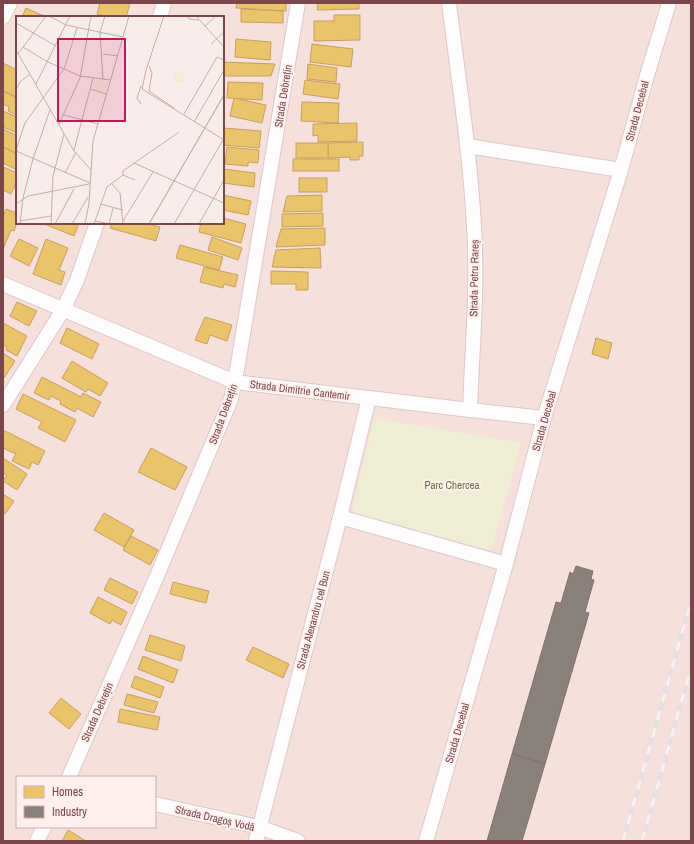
<svg xmlns="http://www.w3.org/2000/svg" width="694" height="844" viewBox="0 0 694 844" font-family="'Archivo Narrow',sans-serif">
<style>
.residential{fill:#f6e0dc;fill-rule:evenodd}
.green{fill:#efeed4}
.homes{fill:#e9c46a;stroke:#c89e61}
.industry{fill:#8a817c;stroke:#86706d}
.lines{fill:none;stroke-linecap:round;stroke-linejoin:round}
.minor-casing{stroke:#dbc8c9;stroke-width:16}
.minor{stroke:#fefcfc;stroke-width:14}
.rail-casing{stroke:#e3e1e5;stroke-width:4.5}
.rail{stroke:#fff0ed;stroke-width:3;stroke-dasharray:9;stroke-linecap:butt}
.labels{text-anchor:middle;dominant-baseline:central;stroke-width:4;stroke-linejoin:round;paint-order:stroke}
.street-label{font-size:11px;fill:#7b474b;stroke:#fff0ed}
.park-label{font-size:11px;fill:#657538;stroke:#fff0ed}
.inset-road{fill:none;stroke:#c7abab;stroke-width:1}
.view{fill:#c2185b;fill-opacity:0.15;stroke:#c2185b;stroke-width:2}
.inset-edge{fill:none;stroke:#7b474b;stroke-width:2}
</style>
<rect width="100%" height="100%" fill="#f9edeb"/>
<path class="residential" d="M3 3H691V841H3ZM17 17H223V223H17ZM17 777H155V827H17Z"/>
<polygon class="green" points="374,418 521,443 491,551 352,513"/>
<g class="homes">
<polygon points="100,3 127,3 130,4 126,17 108,17 97,14"/>
<polygon points="237,3 286,3 286,11 236,8"/>
<polygon points="318,3 359,3 359,9 317,10"/>
<polygon points="26,8 46,17 22,17"/>
<polygon points="241,9 283,11 283,23 241,22"/>
<polygon points="334,15 360,15 360,40 314,41 314,21 334,21"/>
<polygon points="236,39 271,42 270,60 235,57"/>
<polygon points="312,44 353,49 351,67 310,62"/>
<polygon points="223,62 275,64 271,76 223,76"/>
<polygon points="3,63 17,70 17,97 3,91 4,85 3,85"/>
<polygon points="308,64 337,68 336,82 307,79"/>
<polygon points="305,80 340,84 338,99 303,94"/>
<polygon points="228,82 263,83 262,100 227,98"/>
<polygon points="3,91 17,98 17,115 8,111 9,107 3,104"/>
<polygon points="234,98 266,105 262,123 230,116"/>
<polygon points="302,102 339,103 338,123 301,121"/>
<polygon points="3,111 17,117 17,133 3,127"/>
<polygon points="357,123 357,141 318,142 318,135 313,136 313,124"/>
<polygon points="223,128 261,131 259,148 223,145"/>
<polygon points="3,129 17,136 17,154 3,147"/>
<polygon points="363,142 363,156 359,156 359,160 350,160 350,157 328,158 328,143"/>
<rect x="296" y="143" width="32" height="15"/>
<polygon points="3,147 17,154 17,170 3,163"/>
<polygon points="227,147 259,150 258,163 248,162 248,166 225,164"/>
<rect x="293" y="159" width="46" height="12"/>
<polygon points="3,167 17,173 17,181 11,194 3,190"/>
<polygon points="223,169 255,173 254,187 223,183"/>
<rect x="299" y="178" width="28" height="14"/>
<polygon points="223,195 251,201 248,215 223,210"/>
<polygon points="322,195 322,211 283,212 287,196"/>
<polygon points="6,209 17,213 17,223 14,231 11,230 3,249 3,217"/>
<polygon points="323,213 323,226 282,227 282,214"/>
<polygon points="223,218 246,224 241,243 199,232 201,223 223,223"/>
<polygon points="42,223 79,223 74,236"/>
<polygon points="112,223 144,223 160,227 156,241 110,228"/>
<polygon points="325,228 325,245 276,247 281,229"/>
<polygon points="212,237 242,248 238,260 208,250"/>
<polygon points="19,239 38,248 29,266 10,256"/>
<polygon points="46,239 68,248 59,270 65,272 61,285 33,274"/>
<polygon points="180,245 223,257 219,270 176,258"/>
<polygon points="320,248 321,268 272,267 276,250"/>
<polygon points="204,267 238,275 235,287 224,284 223,288 200,282"/>
<polygon points="271,271 308,272 308,290 296,290 296,284 271,284"/>
<polygon points="17,302 37,311 29,326 10,316"/>
<polygon points="205,317 232,325 227,341 210,335 207,344 195,340"/>
<polygon points="3,323 27,336 17,356 6,350 7,347 3,345"/>
<polygon points="67,328 99,344 92,359 60,343"/>
<polygon points="596,338 612,343 608,359 592,354"/>
<polygon points="3,353 15,361 4,378 3,377"/>
<polygon points="72,361 108,383 100,396 88,389 86,392 62,378"/>
<polygon points="42,377 81,397 83,393 101,402 93,417 77,408 75,412 60,404 61,401 51,396 49,400 34,393"/>
<polygon points="23,394 76,420 65,442 38,428 42,422 16,409"/>
<polygon points="3,430 45,451 38,465 32,462 29,469 12,461 16,454 3,448"/>
<polygon points="151,448 187,467 175,490 138,472"/>
<polygon points="3,458 27,474 17,490 3,481 7,475 3,473"/>
<polygon points="3,494 14,501 5,514 3,513"/>
<polygon points="104,513 134,530 124,547 94,530"/>
<polygon points="131,536 158,550 150,565 123,550"/>
<polygon points="110,578 138,592 132,604 104,590"/>
<polygon points="173,582 209,591 206,603 170,594"/>
<polygon points="98,597 127,612 121,625 112,620 110,624 90,613"/>
<polygon points="150,635 185,646 181,661 145,650"/>
<polygon points="253,647 289,664 283,678 246,660"/>
<polygon points="143,656 178,670 173,683 138,669"/>
<polygon points="135,676 164,687 160,698 131,687"/>
<polygon points="127,694 158,702 154,713 124,705"/>
<polygon points="61,698 81,714 69,729 49,713"/>
<polygon points="120,709 160,717 157,730 118,722"/>
<polygon points="68,830 86,841 62,841"/>
</g>
<g class="industry">
<polygon points="576,566 593,571 591,579 594,580 585,612 589,613 545,764 512,754 556,602 561,603 570,572 573,574"/>
<polygon points="512,754 545,764 522,841 487,841"/>
</g>
<g class="lines">
<defs>
<g id="minor">
<path d="M449 3C458 77 470 151 474 226 478 287 472 349 470 410"/>
<polyline points="3,17 10,3"/>
<polyline points="160,17 164,3"/>
<polyline points="467,146 621,170"/>
<polyline points="3,284 235,382 470,410 544,418"/>
<polyline points="3,405 63,310 77,280 97,223"/>
<polyline points="340,517 506,564"/>
<polyline points="69,777 157,576 231,399 238,364 298,3"/>
<polyline points="155,804 259,827 298,841"/>
<polyline points="37,841 44,827"/>
<polyline points="256,841 340,517 369,398"/>
<polyline points="426,841 506,564 544,418 621,170 646,79 669,3"/>
</g>
</defs>
<use href="#minor" class="minor-casing"/>
<use href="#minor" class="minor"/>
<defs>
<g id="rail">
<polyline points="623,841 691,601"/>
<polyline points="642,841 691,668"/>
</g>
</defs>
<use href="#rail" class="rail-casing"/>
<use href="#rail" class="rail"/>
</g>
<g class="labels">
<g class="street-label">
<text transform="translate(283 96) rotate(-81)">Strada Debrețin</text>
<text transform="translate(637 111) rotate(-75)">Strada Decebal</text>
<text transform="translate(474 278) rotate(-89)">Strada Petru Rareș</text>
<text transform="translate(300 390) rotate(7)">Strada Dimitrie Cantemir</text>
<text transform="translate(223 414) rotate(-70)">Strada Debrețin</text>
<text transform="translate(544 421) rotate(-74)">Strada Decebal</text>
<text transform="translate(313 620) rotate(-75)">Strada Alexandru cel Bun</text>
<text transform="translate(97 712) rotate(-66)">Strada Debrețin</text>
<text transform="translate(457 733) rotate(-74)">Strada Decebal</text>
<text transform="translate(215 818) rotate(13)">Strada Dragoș Vodă</text>
</g>
<g class="park-label">
<text x="452" y="485">Parc Chercea</text>
</g>
</g>
<g transform="translate(16 16)">
<rect width="208" height="208" fill="#f9edeb"/>
<path d="M157.5 61a5.5 5.5 0 1 1 11 0a5.5 5.5 0 1 1-11 0ZM78 64 92 66 89 77 76 73Z" fill="#efeed4"/>
<path class="inset-road" d="M33 0 50 9 107 21M148 0 130 54 126 73 208 124M171 0 173 3 183 4M180 0 208 31M0 7 40 30M189 10 200 0M195 28 208 16M7 31 32 46 64 60 94 64M0 34 58 135 75 154M2 38 30 0M87 38 102 40M133 50 136 57 133 75 158 92M87 63 84 16 89 0M20 68 54 0M125 70 121 82 125 88M74 73 90 78M0 74 4 66 14 58M168 98 201 41 208 44M48 99 82 108M178 106 208 54M43 108 64 62 75 0M0 134 9 107 48 53 61 12M58 134 77 62M0 135 74 167M118 147 208 187M49 157 60 136M107 159 119 164M95 167 104 177 107 208M0 188 12 180 73 168M84 188 107 194M4 205 35 200M79 205 94 208M107 205 137 156M4 208 7 182 17 143 34 94M35 208 37 160 48 118M39 208 58 173M56 208 72 181M69 208 73 187 77 125 113 0M78 208 91 171 107 159V155L163 116M93 208 97 192M133 208 208 79M133 208 208 79M158 208 207 124M183 208 208 164"/>
<path class="view" d="M42 23H109V105H42Z"/>
<rect width="208" height="208" class="inset-edge"/>
</g>
<rect width="694" height="844" fill="none" stroke="#7b474b" stroke-width="8"/>
<rect x="16" y="776" width="140" height="52" fill="#fff0ed" stroke="#caacac"/>
<rect x="24" y="786" width="20" height="12" fill="#e9c46a" stroke="#caacac"/>
<text x="52" y="796" font-size="12" fill="#7b474b">Homes</text>
<rect x="24" y="806" width="20" height="12" fill="#8a817c" stroke="#caacac"/>
<text x="52" y="816" font-size="12" fill="#7b474b">Industry</text>
</svg>
